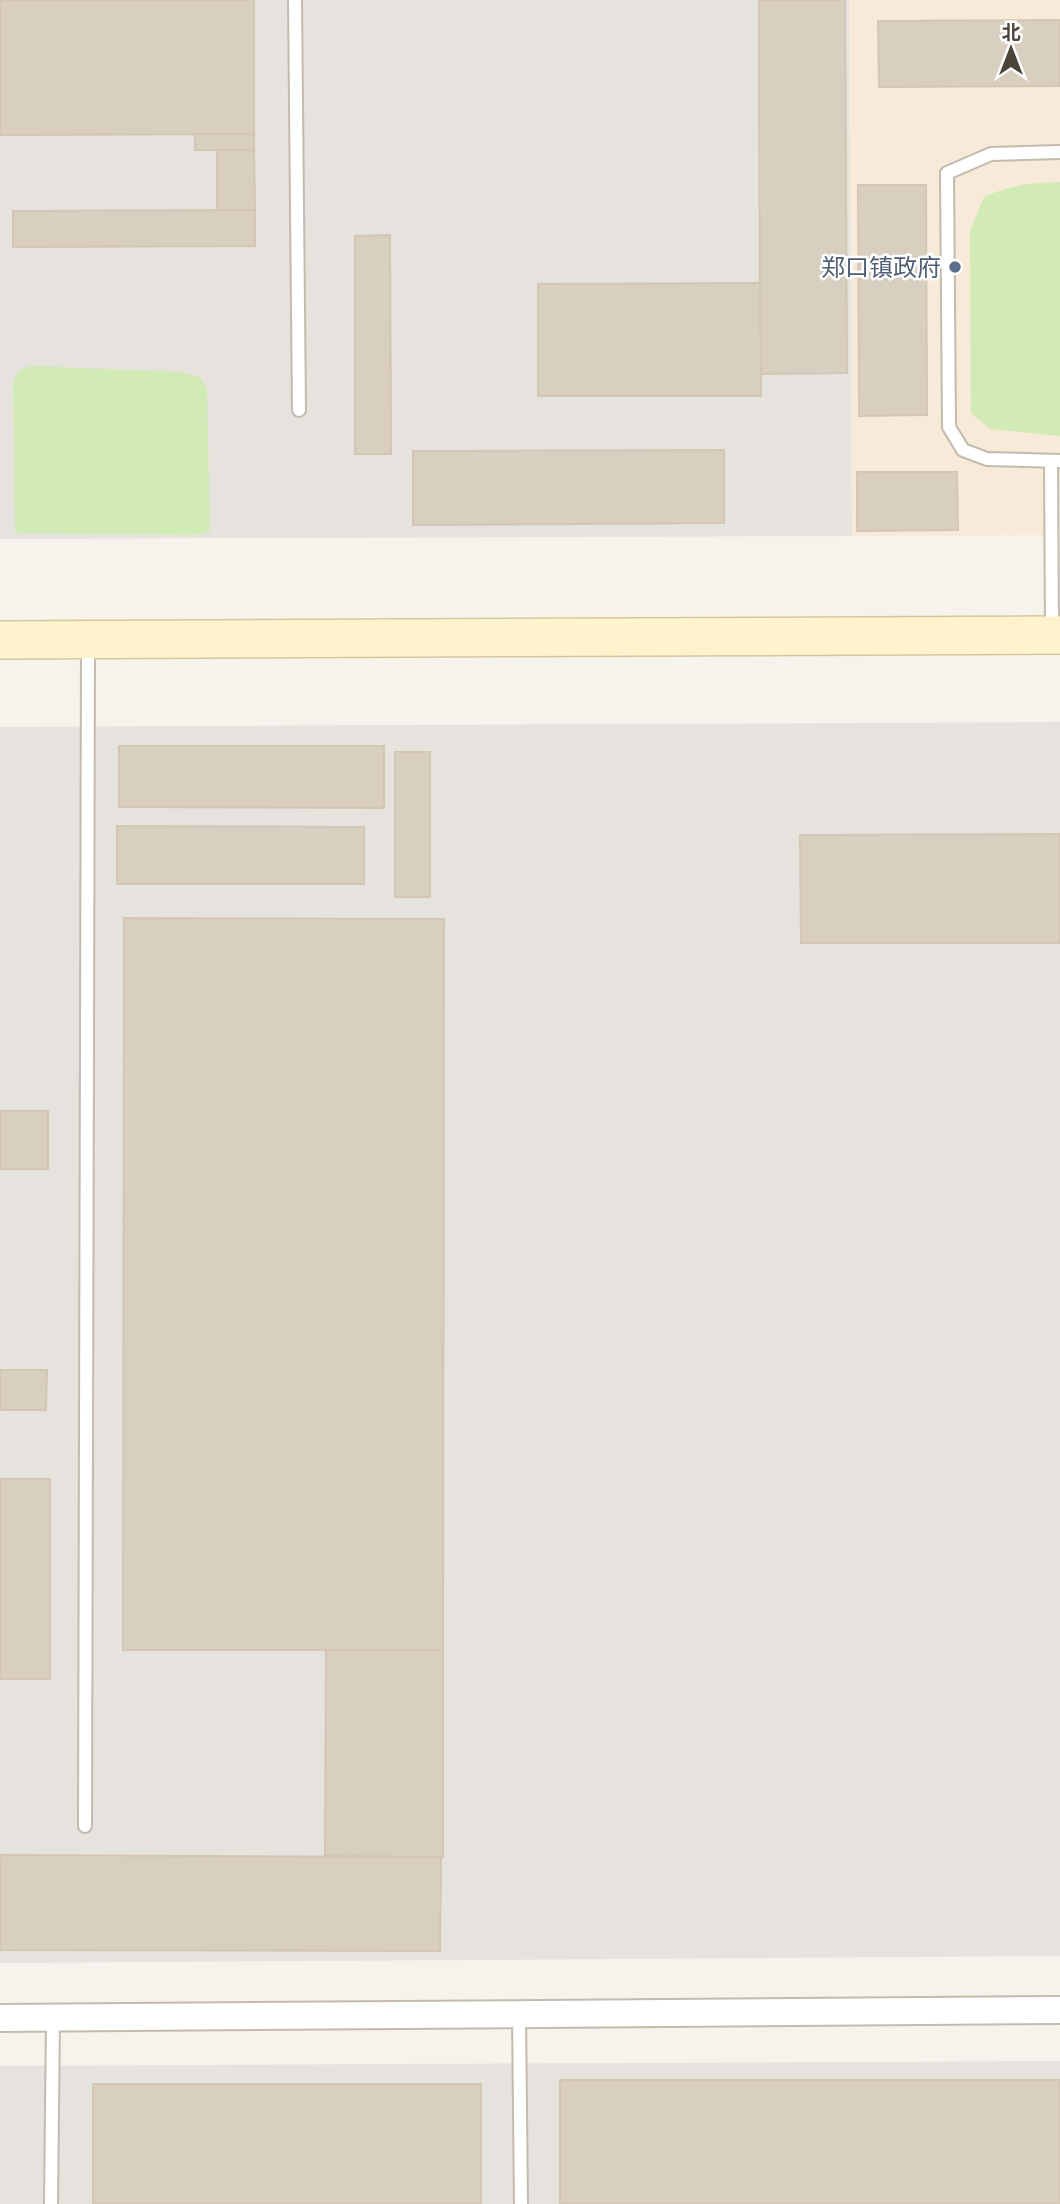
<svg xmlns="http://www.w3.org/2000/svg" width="1060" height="2204" viewBox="0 0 1060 2204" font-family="Jost,'Noto Sans SC',sans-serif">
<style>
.commercial{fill:#f7ead8}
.industrial{fill:#e6e2dd}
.green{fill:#d2eab5}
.building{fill:#d8cfc1;stroke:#d3c7b4;stroke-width:2}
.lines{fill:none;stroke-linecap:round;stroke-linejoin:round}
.lane-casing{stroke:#c2bbae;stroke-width:16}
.street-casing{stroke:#c2bbae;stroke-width:30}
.secondary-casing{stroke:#d6c79b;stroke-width:40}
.lane{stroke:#fff;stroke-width:12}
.street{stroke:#fff;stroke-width:26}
.secondary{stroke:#fff3cd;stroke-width:37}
.service-dot{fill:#5c6f8a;stroke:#fff;stroke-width:2.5}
.labels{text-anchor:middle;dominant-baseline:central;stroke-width:5;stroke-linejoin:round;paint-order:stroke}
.service-label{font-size:24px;fill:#4e5e75;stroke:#fff;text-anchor:end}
</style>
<rect width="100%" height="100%" fill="#f6f3ec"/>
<polygon class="commercial" points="849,0 1060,0 1060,535 852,536"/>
<g class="industrial">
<polygon points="0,0 849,0 852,536 0,539"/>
<polygon points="1060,722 1060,1956 0,1963 0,727"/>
<polygon points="1060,2061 1060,2204 0,2204 0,2066"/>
</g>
<g class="green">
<path d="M1060 182V436L990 429 971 413 970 231 984 197C1010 185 1031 183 1060 182Z"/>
<polygon points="30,366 182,372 200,377 207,390 210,531 196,535 15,533 13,381 19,371"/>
</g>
<g class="building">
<polygon points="0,0 254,0 254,134 0,135"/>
<polygon points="759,0 845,0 847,373 760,374"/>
<polygon points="1060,20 1060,86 879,87 878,21"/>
<rect x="195" y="134" width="59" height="16"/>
<polygon points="217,150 254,150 255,210 217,210"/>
<polygon points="858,185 926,185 927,415 859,416"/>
<polygon points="255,210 255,246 13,247 13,211"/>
<polygon points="390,235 391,454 355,454 355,236"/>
<polygon points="760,283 761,396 538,396 538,284"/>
<polygon points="724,450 724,523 413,525 413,451"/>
<polygon points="857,472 957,472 958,530 857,531"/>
<polygon points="119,746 384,746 384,808 119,807"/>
<rect x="395" y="752" width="35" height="145"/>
<polygon points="117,826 364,827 364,884 117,884"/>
<polygon points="1060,834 1060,943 801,943 800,835"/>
<polygon points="124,918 444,919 443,1650 123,1650"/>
<rect x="0" y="1111" width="48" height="58"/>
<polygon points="0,1370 47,1370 46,1410 0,1410"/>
<rect x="0" y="1479" width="50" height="200"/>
<polygon points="326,1650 443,1650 443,1857 325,1856"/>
<polygon points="0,1855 441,1857 440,1951 0,1950"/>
<rect x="560" y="2080" width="500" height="124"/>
<rect x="93" y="2084" width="388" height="120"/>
</g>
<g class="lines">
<defs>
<g id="lane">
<polyline points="295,0 299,410"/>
<polyline points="1060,152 991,154 947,173 949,427 963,450 987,459 1060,461"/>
<polyline points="1051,461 1052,632"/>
<polyline points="85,1826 88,643"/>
<polyline points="519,2014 521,2204"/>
<polyline points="51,2204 53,2018"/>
</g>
<polyline id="street" points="0,2018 1060,2010"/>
<polyline id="secondary" points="0,640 1060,635"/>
</defs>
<use href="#lane" class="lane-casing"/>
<use href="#street" class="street-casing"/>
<use href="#secondary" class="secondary-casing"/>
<use href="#lane" class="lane"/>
<use href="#street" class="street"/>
<use href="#secondary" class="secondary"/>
</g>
<circle class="service-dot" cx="955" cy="267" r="7"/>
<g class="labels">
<g class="service-label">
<text x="941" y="267">郑口镇政府</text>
</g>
</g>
<g transform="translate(1011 49)" stroke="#ffffff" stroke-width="5" paint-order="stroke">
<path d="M0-5L12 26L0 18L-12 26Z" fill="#4b4439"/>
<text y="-10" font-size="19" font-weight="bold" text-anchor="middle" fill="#4b4439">北</text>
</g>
</svg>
